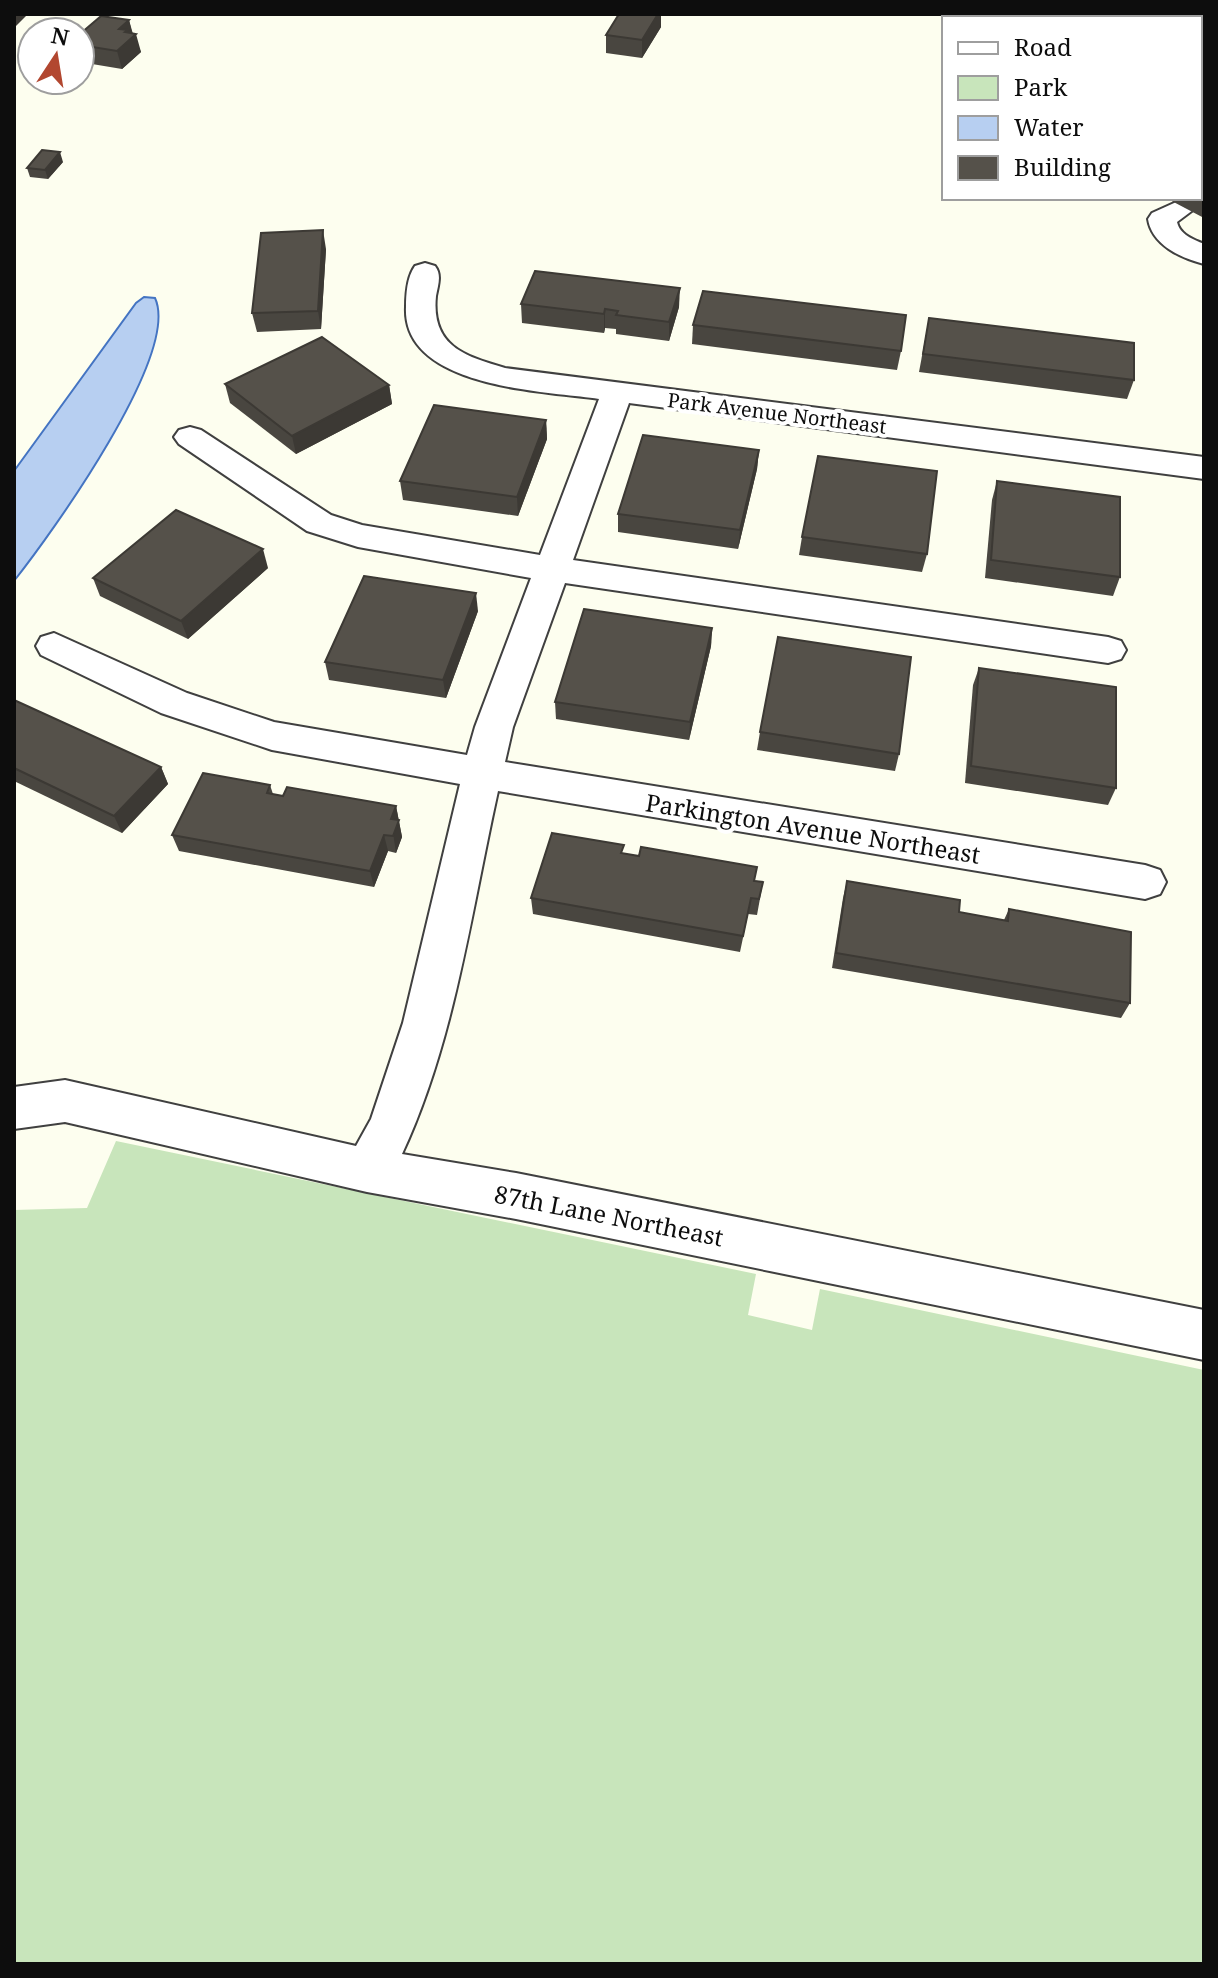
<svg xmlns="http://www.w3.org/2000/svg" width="1218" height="1978" viewBox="0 0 1218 1978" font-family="'Noto Serif',serif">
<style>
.green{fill:#c8e5bb}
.water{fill:#b7cff1;stroke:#4474c2;stroke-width:2}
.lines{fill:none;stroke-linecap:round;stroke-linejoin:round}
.minor-casing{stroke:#404040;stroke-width:4}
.minor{fill:#fff;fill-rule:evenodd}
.wall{fill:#494640}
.shaded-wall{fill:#3c3934}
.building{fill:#55514a;stroke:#3c3934;stroke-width:2}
.labels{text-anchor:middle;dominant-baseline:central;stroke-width:8;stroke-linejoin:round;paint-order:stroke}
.far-street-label{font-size:20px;fill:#0d0d0d;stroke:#fff}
.street-label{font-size:24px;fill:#0d0d0d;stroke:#fff}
</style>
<rect width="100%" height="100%" fill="#fdfeef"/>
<polygon class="green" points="116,1141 756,1274 748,1315 812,1330 820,1289 1204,1370 1204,1964 14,1964 14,1210 87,1208"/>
<path class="water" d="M144 297 155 298C181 354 52 533 14 581V471L136 303Z"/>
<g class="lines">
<defs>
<g id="minor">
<rect x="1077" y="14" width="24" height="4"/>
<rect x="1156" y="14" width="24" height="4"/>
<path d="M1183 199 1193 201 1197 207 1177 222C1180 235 1193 239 1204 244V264C1181 258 1152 245 1148 219L1152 213Z"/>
<path d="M425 263 435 266C442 275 438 285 436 296 431 346 464 356 505 368L1204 457V479L629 403 573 560 1108 637 1121 641 1126 650 1121 659 1108 663 565 583 513 727 505 762 1145 865 1160 870 1166 882 1160 894 1145 899 498 791C471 912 455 1040 402 1154L516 1173 1204 1310V1360L516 1219 367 1192 65 1122 14 1129V1087L65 1080 356 1146 371 1119 403 1023 460 784 272 750 161 713 41 655 36 646 41 637 54 633 187 693 274 722 467 755 475 727 531 578 358 547 307 531 179 444 174 437 179 430 190 427 201 430 331 515 362 525 540 555 599 399C544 391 402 388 406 307 406 294 407 277 415 266Z"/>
</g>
</defs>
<use href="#minor" class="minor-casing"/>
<use href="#minor" class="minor"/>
</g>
<g class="wall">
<polygon points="619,14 661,14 661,27 642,58 606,53 606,35"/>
<polygon points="129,20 133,34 141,52 122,69 80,62 80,34"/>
<polygon points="1204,126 1204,218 1166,198 1200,198 1200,127"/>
<polygon points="63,162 48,179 30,177 27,168"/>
<polygon points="326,249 321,329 257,332 252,313"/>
<polygon points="521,304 679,307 669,341 616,334 616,329 605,328 604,333 522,323"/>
<polygon points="929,318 1134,380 1127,399 919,372"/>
<polygon points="693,325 901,351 897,370 692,344"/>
<polygon points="225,384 389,385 392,404 296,454 230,403"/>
<polygon points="546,420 547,439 518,516 403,500 400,481"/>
<polygon points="759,450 757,469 738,549 618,532 618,514"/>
<polygon points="997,481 1120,577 1113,596 985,578 992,500"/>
<polygon points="802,537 927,554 922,572 799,555"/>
<polygon points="268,568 188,639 100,596 93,578"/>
<polygon points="478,611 446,698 329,680 325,662"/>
<polygon points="712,628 711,646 689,740 556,719 555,702"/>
<polygon points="979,668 1116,788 1108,805 965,783 973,685"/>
<polygon points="14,700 161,767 168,784 122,833 14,781"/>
<polygon points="760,732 899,754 895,771 757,750"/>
<polygon points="270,785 273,794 283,796 396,806 402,837 396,853 388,851 374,887 179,851 172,835"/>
<polygon points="624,854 763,882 757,915 748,914 740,952 533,914 531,898"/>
<polygon points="847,881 959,912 1004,920 1009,909 1130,1003 1121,1018 832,968 843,898"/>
</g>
<g class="shaded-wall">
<polygon points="14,14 28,14 14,28"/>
<polygon points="658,14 661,14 661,27 642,58 642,40"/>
<polygon points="129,20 133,37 136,34 141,52 122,69 117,51 119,29"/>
<polygon points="60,152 63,162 48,179 45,170"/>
<polygon points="323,230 326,249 321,329 318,311"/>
<polygon points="680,288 679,307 669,341 669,322"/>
<polygon points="605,309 605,328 604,333 604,314"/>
<polygon points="389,385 392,404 296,454 292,436"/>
<polygon points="546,420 547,439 518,516 517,497"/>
<polygon points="759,450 757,469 738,549 740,530"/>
<polygon points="263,549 268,568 188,639 181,621"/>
<polygon points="476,593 478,611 446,698 443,680"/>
<polygon points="712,628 711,646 689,740 690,722"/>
<polygon points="161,767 168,784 122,833 114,816"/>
<polygon points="396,806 402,837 396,853 391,819"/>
<polygon points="384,835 388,851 374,887 370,871"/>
</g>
<g class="building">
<polygon points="619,14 658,14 642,40 606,35"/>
<polygon points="101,16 129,20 119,29 128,30 125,32 136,34 117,51 80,45 80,34"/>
<polygon points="1204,126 1204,167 1200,165 1200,127"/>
<polygon points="42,150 60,152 45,170 27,168"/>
<polygon points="323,230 318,311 252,313 261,233"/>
<polygon points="535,271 680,288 669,322 616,315 618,311 605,309 604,314 521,304"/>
<polygon points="703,291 906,315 901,351 693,325"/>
<polygon points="929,318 1134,343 1134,380 923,354"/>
<polygon points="322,337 389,385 292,436 225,384"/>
<polygon points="434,405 546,420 517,497 400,481"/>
<polygon points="643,435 759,450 740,530 618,514"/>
<polygon points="818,456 937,471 927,554 802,537"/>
<polygon points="997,481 1120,497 1120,577 991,560"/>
<polygon points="176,510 263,549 181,621 93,578"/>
<polygon points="364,576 476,593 443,680 325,662"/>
<polygon points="584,609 712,628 690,722 555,702"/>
<polygon points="778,637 911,657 899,754 760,732"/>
<polygon points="979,668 1116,687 1116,788 971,766"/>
<polygon points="14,700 161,767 114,816 14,768"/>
<polygon points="203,773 270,785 267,793 283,796 287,787 396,806 391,819 399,820 393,836 384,835 370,871 172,835"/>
<polygon points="552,833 624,845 621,853 639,856 641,847 757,867 754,881 763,882 759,899 751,898 743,936 531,898"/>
<polygon points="847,881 960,900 959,912 1008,921 1009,909 1131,932 1130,1003 836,953"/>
</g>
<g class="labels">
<g class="far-street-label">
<text transform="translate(777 413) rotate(7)">Park Avenue Northeast</text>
</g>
<g class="street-label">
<text transform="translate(813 828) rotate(9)">Parkington Avenue Northeast</text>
<text transform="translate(609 1215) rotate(11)">87th Lane Northeast</text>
</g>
</g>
<rect width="1218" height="1978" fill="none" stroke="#0d0d0d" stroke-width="32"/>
<rect x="942" y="16" width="260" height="184" fill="#ffffff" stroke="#9e9e9e" stroke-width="2"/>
<rect x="958" y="42" width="40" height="12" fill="#ffffff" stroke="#9e9e9e" stroke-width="2"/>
<text x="1014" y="56" font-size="24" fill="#0d0d0d">Road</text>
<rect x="958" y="76" width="40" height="24" fill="#c8e5bb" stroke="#9e9e9e" stroke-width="2"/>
<text x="1014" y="96" font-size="24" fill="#0d0d0d">Park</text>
<rect x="958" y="116" width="40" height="24" fill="#b7cff1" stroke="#9e9e9e" stroke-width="2"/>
<text x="1014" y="136" font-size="24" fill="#0d0d0d">Water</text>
<rect x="958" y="156" width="40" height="24" fill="#55514a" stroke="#9e9e9e" stroke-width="2"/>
<text x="1014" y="176" font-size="24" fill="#0d0d0d">Building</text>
<g transform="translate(56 56) rotate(12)"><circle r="38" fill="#ffffff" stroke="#9e9e9e" stroke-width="2"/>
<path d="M0-6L14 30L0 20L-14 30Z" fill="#b24730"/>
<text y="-12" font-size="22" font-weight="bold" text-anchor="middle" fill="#0d0d0d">N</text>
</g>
</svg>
